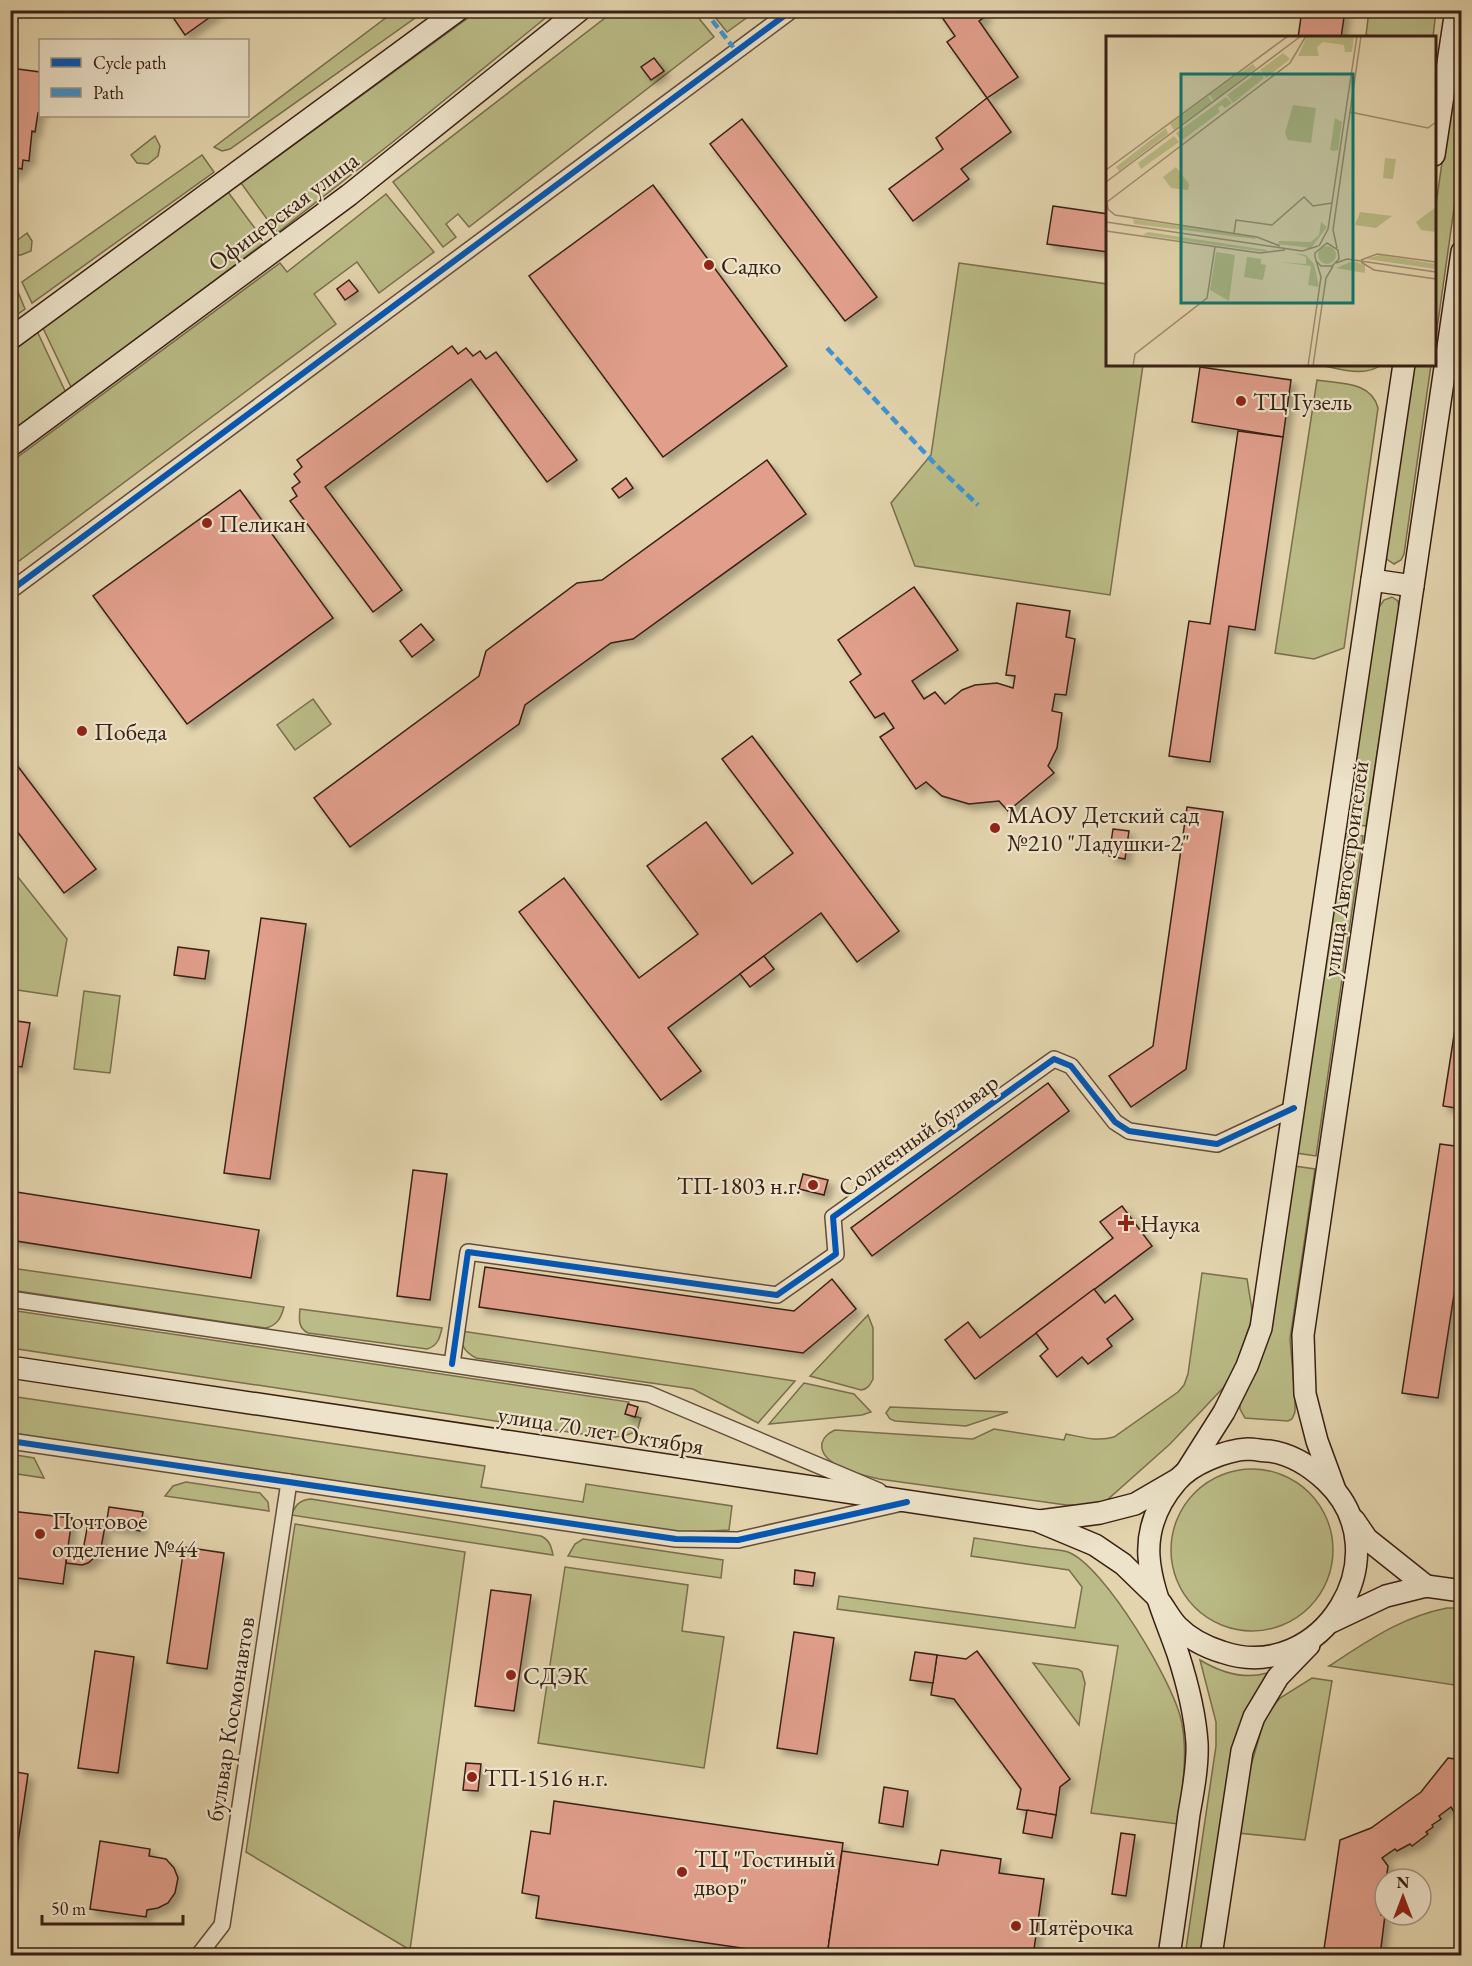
<svg xmlns="http://www.w3.org/2000/svg" width="1472" height="1966" viewBox="0 0 1472 1966" font-family="'EB Garamond',serif">
<style>
.green{fill:#babb86;stroke:#7a6e4d;stroke-width:1.5}
.building{fill:#e09e8b;stroke:#392014;stroke-width:1.5;filter:url(#shadow)}
.lines{fill:none;stroke-linecap:round;stroke-linejoin:round}
.street-casing{stroke:#644d3a;stroke-width:18}
.secondary-casing{stroke:#392014;stroke-width:24}
.street{stroke:#ede3ca;stroke-width:15}
.secondary{stroke:#ede3ca;stroke-width:21}
.quiet{stroke:#3e94d3;stroke-width:4.5;stroke-dasharray:9 4.5;stroke-linecap:butt}
.cycleway-casing{stroke:#ede3ca;stroke-width:10}
.cycleway{stroke:#0057b8;stroke-width:6}
.poi-dot{fill:#8f2418;stroke:#ede3ca;stroke-width:2}
.labels{text-anchor:middle;dominant-baseline:central;stroke-width:4.5;stroke-linejoin:round;paint-order:stroke}
.street-label{font-size:24px;fill:#392014;stroke:#ede3ca}
.poi-label{font-size:24px;fill:#392014;stroke:#ede3ca;text-anchor:start}
.inset-road{fill:none;stroke:#9f8c70;stroke-width:1.5}
.view{fill:#0f766e;fill-opacity:0.15;stroke:#0f766e;stroke-width:3}
.inset-edge{fill:none;stroke:#392014;stroke-width:3}
</style>
<defs>
<filter id="shadow"><feDropShadow dx="5.5" dy="5.5" stdDeviation="3" flood-color="#0004"/></filter>
</defs>
<rect width="100%" height="100%" fill="#e3d4ad"/>
<filter id="stains"><feTurbulence type="fractalNoise" baseFrequency=".00333" numOctaves="4"/><feColorMatrix values="0 0 0 0 .2 0 0 0 0 .09 0 0 0 0 .02 0 0 0 .5 -.17"/></filter>
<radialGradient id="worn" r=".72"><stop offset=".6" stop-color="#630" stop-opacity="0"/><stop offset="1" stop-color="#630" stop-opacity=".3"/></radialGradient>
<g class="green">
<polygon points="479,10 554,11 394,141 277,233 241,183"/>
<polygon points="395,11 425,11 230,149 222,151 214,147"/>
<polygon points="614,11 693,11 714,37 469,227 458,214 446,224 456,237 443,247 393,182"/>
<polygon points="710,11 756,11 727,32"/>
<polygon points="1369,11 1436,11 1433,37 1382,38 1366,35"/>
<polygon points="1457,56 1462,57 1461,159 1435,343 1435,212"/>
<polygon points="155,136 160,146 158,156 148,164 137,163 131,155"/>
<polygon points="202,155 214,172 32,303 22,282"/>
<polygon points="228,192 265,242 72,389 43,328"/>
<polygon points="386,194 434,252 379,293 357,262 314,294 336,324 11,567 11,462 280,263 287,272"/>
<polygon points="27,233 32,241 31,251 21,255 11,255 11,245"/>
<polygon points="959,263 1107,284 1108,364 1143,365 1110,595 915,566 891,503 931,455"/>
<polygon points="16,287 25,309 11,319 11,291"/>
<polygon points="37,331 66,393 11,433 11,351"/>
<path d="M1319 365H1381C1364 378 1338 368 1319 365Z"/>
<polygon points="1412,365 1431,365 1404,554 1401,560 1394,564 1385,558"/>
<path d="M1317 380C1340 384 1371 381 1378 408L1344 648 1314 659 1275 653Z"/>
<polygon points="1392,597 1398,601 1399,609 1366,826 1346,824 1379,607 1384,600"/>
<polygon points="313,699 331,724 295,750 277,725"/>
<polygon points="1344,833 1363,836 1316,1156 1296,1153"/>
<polygon points="10,867 67,939 57,996 11,989"/>
<polygon points="84,991 120,996 110,1073 74,1069"/>
<polygon points="1294,1166 1315,1169 1290,1339 1295,1397 1295,1412 1292,1419 1288,1421 1245,1418 1240,1409 1240,1402"/>
<path d="M10 1268H11L284 1307C281 1318 277 1326 265 1328L11 1290Z"/>
<path d="M1202 1273 1247 1279 1253 1316 1234 1371 1223 1388 1170 1444 1107 1500 1096 1505H1066L879 1479C863 1475 818 1466 822 1443 824 1436 829 1433 835 1430L973 1439 994 1429 1064 1440 1066 1434C1082 1437 1098 1442 1114 1437L1178 1392 1184 1385 1188 1374Z"/>
<path d="M300 1309 442 1328C440 1337 438 1346 427 1349L308 1333C298 1328 299 1319 300 1309Z"/>
<path d="M10 1310 629 1402 626 1414 641 1418C640 1420 638 1428 638 1429 631 1437 611 1438 602 1437L11 1348Z"/>
<path d="M868 1315 873 1328V1379C870 1385 868 1389 861 1390L810 1376Z"/>
<path d="M461 1331 795 1381 758 1423 693 1389 476 1358C463 1351 461 1345 461 1331Z"/>
<polygon points="804,1383 854,1394 871,1412 862,1415 769,1424"/>
<polygon points="10,1396 485,1466 481,1487 583,1502 586,1484 732,1506 729,1530 672,1533 11,1434"/>
<polygon points="890,1407 1008,1412 966,1426 895,1421 890,1419 886,1413"/>
<polygon points="10,1454 34,1458 44,1478 11,1473"/>
<circle cx="1252" cy="1550" r="81"/>
<polygon points="186,1482 260,1493 268,1502 269,1511 165,1496 173,1486"/>
<path d="M311 1499 541 1536C549 1540 551 1545 553 1555L291 1515C296 1505 299 1500 311 1499Z"/>
<polygon points="295,1524 465,1552 410,1950 246,1852"/>
<path d="M974 1538C996 1541 1019 1545 1041 1548 1050 1549 1060 1549 1068 1552 1104 1565 1176 1686 1182 1724 1188 1757 1182 1791 1178 1824L1091 1813 1118 1646 837 1609 839 1596 1075 1628 1082 1587 1069 1570 971 1556Z"/>
<polygon points="583,1539 723,1560 721,1578 568,1556 575,1544"/>
<polygon points="565,1567 688,1585 682,1631 724,1637 704,1768 538,1743"/>
<path d="M1447 1608H1461V1686L1329 1666C1368 1641 1401 1617 1447 1608Z"/>
<path d="M1200 1660C1220 1672 1243 1680 1267 1673L1248 1706 1206 1955 1185 1956 1216 1746V1722Z"/>
<polygon points="1033,1663 1078,1669 1082,1672 1085,1683 1079,1725"/>
<polygon points="1312,1678 1332,1681 1305,1840 1238,1833 1246,1783 1263,1724 1269,1711 1280,1698"/>
</g>
<g class="building">
<polygon points="168,10 220,10 185,35"/>
<polygon points="937,10 982,10 986,16 979,21 1018,77 987,98 947,42 955,36"/>
<polygon points="1302,10 1345,10 1341,38 1298,38"/>
<polygon points="654,58 664,71 651,80 641,67"/>
<polygon points="10,68 40,72 40,114 38,113 35,132 32,131 29,161 23,160 22,169 17,168 16,174 10,174"/>
<polygon points="987,98 1011,132 961,169 969,179 913,221 889,189 943,149 936,138"/>
<polygon points="742,119 877,297 845,321 710,144"/>
<polygon points="653,185 787,366 663,457 529,276"/>
<polygon points="1053,206 1108,214 1108,252 1047,244"/>
<polygon points="349,280 358,291 345,300 337,289"/>
<polygon points="452,346 458,354 466,348 473,356 480,351 486,359 496,352 577,460 547,482 471,379 325,487 402,590 373,612 290,501 297,496 292,488 300,482 294,474 302,467 297,460"/>
<polygon points="1200,367 1291,380 1283,437 1192,422"/>
<polygon points="1238,431 1283,437 1255,630 1229,626 1210,762 1169,756 1189,621 1210,624"/>
<polygon points="767,460 806,514 633,639 611,643 525,705 519,724 350,847 314,798 479,676 486,651 577,583 602,580"/>
<polygon points="626,478 633,488 619,498 612,489"/>
<polygon points="240,490 333,618 187,724 93,596"/>
<polygon points="914,587 958,650 912,681 924,699 935,692 945,704 962,690 975,685 997,683 1013,688 1015,676 1006,675 1017,603 1070,611 1066,637 1075,639 1066,695 1055,694 1052,711 1062,713 1057,748 1048,766 1054,773 1008,811 999,801 969,804 942,796 926,782 916,789 880,737 894,728 884,713 875,718 850,682 861,674 838,640"/>
<polygon points="421,624 434,640 412,657 400,641"/>
<polygon points="752,736 899,931 857,962 821,913 668,1028 701,1071 661,1100 519,912 564,878 639,978 698,934 647,866 706,822 752,884 793,853 722,759"/>
<polygon points="10,756 96,869 64,893 10,822"/>
<polygon points="1187,807 1223,812 1186,1069 1131,1107 1109,1076 1153,1046"/>
<polygon points="1113,829 1129,831 1125,859 1109,856"/>
<polygon points="261,918 306,924 270,1179 224,1173"/>
<polygon points="178,947 209,951 205,979 174,975"/>
<polygon points="764,956 774,969 750,987 740,974"/>
<polygon points="1462,984 1462,1109 1443,1106"/>
<polygon points="10,1020 30,1023 22,1067 10,1065"/>
<polygon points="1048,1083 1069,1111 872,1256 851,1228"/>
<polygon points="1440,1144 1462,1147 1462,1243 1438,1398 1402,1393"/>
<polygon points="413,1170 447,1174 430,1300 397,1296"/>
<polygon points="803,1174 828,1180 824,1195 799,1189"/>
<polygon points="10,1191 259,1230 251,1278 10,1240"/>
<polygon points="1122,1206 1152,1246 975,1379 945,1340 968,1322 980,1338 1113,1238 1100,1222"/>
<polygon points="485,1267 794,1311 832,1279 856,1309 803,1353 479,1307"/>
<polygon points="1094,1289 1105,1303 1115,1295 1133,1319 1107,1339 1112,1346 1088,1364 1082,1357 1057,1377 1040,1356 1048,1349 1036,1333"/>
<polygon points="628,1404 638,1407 635,1417 625,1414"/>
<polygon points="109,1507 143,1512 140,1531 106,1526"/>
<polygon points="10,1511 72,1518 63,1584 10,1577"/>
<polygon points="88,1523 105,1526 101,1548 95,1557 88,1563 82,1565 66,1563 68,1550 80,1550 84,1545"/>
<polygon points="184,1547 224,1553 207,1669 167,1663"/>
<polygon points="795,1570 815,1573 813,1586 794,1584"/>
<polygon points="491,1590 531,1595 514,1711 475,1706"/>
<polygon points="794,1632 834,1638 817,1754 777,1748"/>
<polygon points="95,1651 134,1657 118,1773 78,1768"/>
<polygon points="977,1651 1070,1779 1060,1787 1056,1815 1017,1809 1021,1789 954,1699 931,1695 937,1655 966,1659"/>
<polygon points="915,1652 937,1655 933,1683 910,1680"/>
<polygon points="1448,1758 1462,1760 1462,1813 1456,1815 1451,1807 1439,1816 1441,1819 1432,1825 1433,1827 1426,1832 1428,1834 1412,1846 1410,1844 1397,1851 1395,1849 1382,1858 1388,1866 1381,1915 1385,1915 1380,1956 1323,1956 1340,1840 1371,1828 1421,1792"/>
<polygon points="466,1763 481,1764 478,1791 463,1790"/>
<polygon points="10,1771 28,1774 10,1897"/>
<polygon points="884,1787 908,1791 903,1827 879,1823"/>
<polygon points="554,1801 843,1843 827,1956 797,1956 536,1918 539,1896 522,1893 531,1831 550,1834"/>
<polygon points="1027,1810 1056,1815 1052,1838 1023,1833"/>
<polygon points="1121,1833 1135,1835 1126,1896 1112,1894"/>
<polygon points="100,1841 150,1849 149,1856 166,1859 174,1868 178,1878 175,1893 168,1903 158,1908 147,1910 146,1917 90,1909"/>
<polygon points="941,1850 1001,1859 999,1873 1044,1879 1033,1956 827,1956 842,1851 938,1865"/>
</g>
<g class="lines">
<defs>
<g id="street">
<polyline points="10,591 792,10"/>
<polyline points="10,1299 649,1394 879,1491"/>
<polyline points="452,1364 468,1252 777,1295 836,1254 833,1217 1054,1059 1071,1066 1115,1122 1129,1131 1217,1144 1294,1108"/>
<polyline points="10,1441 676,1539 738,1540 902,1503"/>
<polyline points="198,1956 222,1925 289,1482"/>
</g>
<g id="secondary">
<polyline points="1434,155 1456,10"/>
<polyline points="10,339 458,10"/>
<polyline points="10,446 349,195 580,10"/>
<polyline points="1372,580 1413,586"/>
<polyline points="10,1367 1040,1521 1100,1513 1135,1504 1178,1479"/>
<polyline points="1186,1472 1224,1412 1247,1366 1261,1328 1404,364"/>
<polyline points="1335,1490 1317,1441 1305,1394 1303,1335 1462,252"/>
<polyline points="1354,1520 1367,1539 1426,1586"/>
<polyline points="1040,1522 1095,1545 1123,1564 1156,1596"/>
<path d="M1160 1602C1166 1610 1171 1620 1178 1627 1190 1639 1206 1647 1222 1652 1322 1686 1403 1554 1326 1481 1310 1466 1291 1454 1269 1451 1262 1451 1255 1449 1248 1449 1226 1450 1190 1464 1176 1482 1126 1541 1156 1591 1178 1654 1187 1682 1195 1713 1197 1743 1198 1766 1193 1792 1189 1814 1183 1861 1176 1908 1169 1956"/>
<polyline points="1331,1622 1386,1596 1426,1586 1462,1591"/>
<polyline points="1211,1956 1242,1751 1254,1717 1278,1677 1309,1645"/>
</g>
</defs>
<use href="#street" class="street-casing"/>
<use href="#secondary" class="secondary-casing"/>
<use href="#street" class="street"/>
<use href="#secondary" class="secondary"/>
<g class="quiet">
<polyline points="704,10 737,52"/>
<polyline points="827,348 937,466 978,505"/>
</g>
<defs>
<g id="cycleway">
<polyline points="10,591 792,10"/>
<polyline points="452,1364 468,1252 777,1295 836,1254 833,1217 1054,1059 1071,1066 1115,1122 1129,1131 1217,1144 1294,1108"/>
<polyline points="10,1441 676,1539 738,1540 907,1502"/>
</g>
</defs>
<use href="#cycleway" class="cycleway-casing"/>
<use href="#cycleway" class="cycleway"/>
</g>
<g class="poi-dot">
<circle cx="709" cy="265" r="6"/>
<circle cx="1241" cy="401" r="6"/>
<circle cx="207" cy="523" r="6"/>
<circle cx="82" cy="731" r="6"/>
<circle cx="995" cy="828" r="6"/>
<circle cx="813" cy="1185" r="6"/>
<path d="M1123 1214h6v6h6v6h-6v6h-6v-6h-6v-6h6z"/>
<circle cx="40" cy="1534" r="6"/>
<circle cx="511" cy="1675" r="6"/>
<circle cx="472" cy="1777" r="6"/>
<circle cx="682" cy="1872" r="6"/>
<circle cx="1016" cy="1926" r="6"/>
</g>
<g class="labels">
<g class="street-label">
<text transform="translate(283 211) rotate(-37)">Офицерская улица</text>
<text transform="translate(1345 869) rotate(-82)">улица Автостроителей</text>
<text transform="translate(918 1135) rotate(-36)">Солнечный бульвар</text>
<text transform="translate(601 1430) rotate(9)">улица 70 лет Октября</text>
<text transform="translate(230 1719) rotate(-81)">бульвар Космонавтов</text>
</g>
<g class="poi-label">
<text x="721" y="265">Садко</text>
<text x="1253" y="401">ТЦ Гузель</text>
<text x="219" y="523">Пеликан</text>
<text x="94" y="731">Победа</text>
<text x="1007" y="814">МАОУ Детский сад<tspan x="1007" dy="28">№210 "Ладушки-2"</tspan></text>
<text x="801" y="1185" text-anchor="end">ТП-1803 н.г.</text>
<text x="1140" y="1223">Наука</text>
<text x="52" y="1520">Почтовое<tspan x="52" dy="28">отделение №44</tspan></text>
<text x="523" y="1675">СДЭК</text>
<text x="484" y="1777">ТП-1516 н.г.</text>
<text x="694" y="1858">ТЦ "Гостиный<tspan x="694" dy="28">двор"</tspan></text>
<text x="1028" y="1926">Пятёрочка</text>
</g>
</g>
<g transform="translate(1106 36)">
<rect width="330" height="330" fill="#e3d4ad"/>
<path d="M201 0H248L246 16H239L238 9 217 6 211 11 213 20H192ZM177 17 184 23 160 42 154 34ZM147 28 150 32 108 65 103 59ZM153 35 158 42 127 67 121 59ZM102 60 106 66 68 94 64 88ZM120 61 126 67 119 72 116 69 112 72 114 76 75 105 70 97ZM187 69 210 72 205 107 182 104 179 97ZM229 82 236 86 232 114 228 115 224 114ZM60 92 62 98 13 135 10 131ZM68 100 73 106 35 133 32 127ZM279 122 290 123 287 143 277 142ZM70 131 83 148 82 154 65 152 57 141ZM330 171V196L315 194 310 186ZM254 176 286 180 270 192 249 189ZM27 183 148 201 150 203 28 188ZM215 186 221 191 205 212 172 208 173 205 205 206 213 199ZM42 196 161 214 160 216 37 199ZM212 219a9 9 0 1 1 18 0a9 9 0 1 1-18 0ZM110 216 129 219 123 265 104 254ZM189 217 200 219 208 228 213 251 202 249 205 230 173 226 200 228V221ZM274 219 330 228V233L260 223ZM141 221 155 223V228L160 229 157 244 138 241ZM247 225 259 229V237L230 232Z" fill="#babb86"/>
<path class="inset-road" d="M244 76 322 92 330 86M0 134 182 0M0 146 195 0M0 186 196 215 212 210M0 195 154 217 179 214M128 197 130 184 166 189 198 161 207 170 226 167M174 210 151 201 9 179 2 173 1 166 184 27 200 0M213 210 222 193 251 0M231 212 227 194 255 0M255 224 271 218 330 226M255 226 268 234 330 243M230 227 241 223 330 236M27 330 29 318 101 262 109 211M202 330 215 241 209 221V217L221 207 232 214 233 223 226 230H215L210 225M207 330 220 242 227 230"/>
<path class="view" d="M75 38H247V267H75Z"/>
<rect width="330" height="330" class="inset-edge"/>
</g>
<rect width="1472" height="1966" fill="none" stroke="#e3d4ad" stroke-width="36"/>
<rect x="12" y="12" width="1448" height="1942" fill="none" stroke="#392014" stroke-width="3"/>
<rect x="18" y="18" width="1436" height="1930" fill="none" stroke="#392014" stroke-width="1.5"/>
<rect x="39" y="39" width="210" height="78" fill="#ede3ca" stroke="#a59581" stroke-width="1.5"/>
<rect x="51" y="58" width="30" height="9" fill="#0057b8" stroke="#a59581" stroke-width="1.5"/>
<text x="93" y="69" font-size="18" fill="#392014">Cycle path</text>
<rect x="51" y="88" width="30" height="9" fill="#3e94d3" stroke="#a59581" stroke-width="1.5"/>
<text x="93" y="99" font-size="18" fill="#392014">Path</text>
<g transform="translate(1403 1897)"><circle r="28" fill="#ede3ca" stroke="#a59581" stroke-width="1.5"/>
<path d="M0-4.5L10 22L0 15L-10 22Z" fill="#8f2418"/>
<text y="-9" font-size="16" font-weight="bold" text-anchor="middle" fill="#392014">N</text>
</g>
<path d="M42 1915v9h141v-9" fill="none" stroke="#392014" stroke-width="3"/>
<text x="51" y="1915" font-size="18" fill="#392014" stroke="#ede3ca" stroke-width="4.5" paint-order="stroke">50 m</text>
<rect width="100%" height="100%" filter="url(#stains)"/>
<rect width="100%" height="100%" fill="url(#worn)"/>
</svg>
